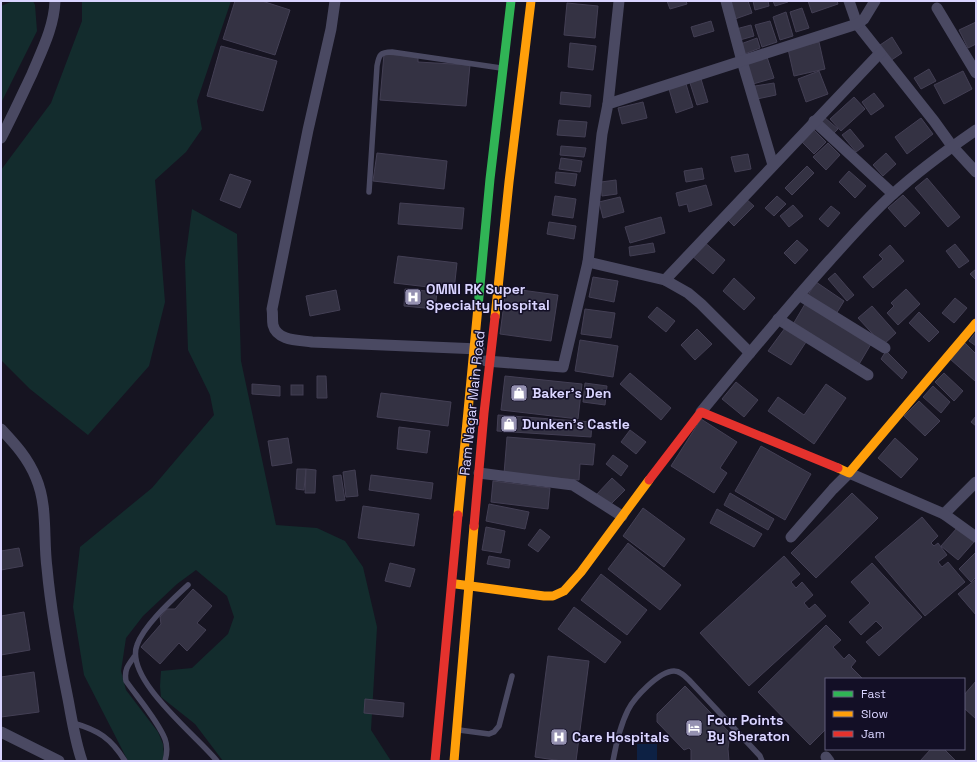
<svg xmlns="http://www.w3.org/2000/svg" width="977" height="762" viewBox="0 0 977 762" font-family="'Space Grotesk',sans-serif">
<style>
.green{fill:#132c2d}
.water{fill:#0d2144}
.building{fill:#343243;stroke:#433f54}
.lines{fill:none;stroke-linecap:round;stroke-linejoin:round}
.lane{stroke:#4a4962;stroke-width:5.5}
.street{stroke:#4a4962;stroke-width:11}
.fast{stroke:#30b455;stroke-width:9}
.slow{stroke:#ff9f0a;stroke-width:9}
.jam{stroke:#e5322d;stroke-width:9}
.labels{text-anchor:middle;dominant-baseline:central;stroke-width:3;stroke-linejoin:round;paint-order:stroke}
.poi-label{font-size:14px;font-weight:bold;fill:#d9d4ff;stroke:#130f26;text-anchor:start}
.street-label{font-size:14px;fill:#d9d4ff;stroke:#130f26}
</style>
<rect width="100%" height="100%" fill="#161421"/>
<g class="green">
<polygon points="13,1 33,1 35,5 37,31 1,103 1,6"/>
<polygon points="82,1 231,1 197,101 202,129 186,152 155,180 165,302 149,366 88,435 30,389 1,360 1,170 51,103 82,21"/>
<polygon points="192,209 237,234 241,361 276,525 317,528 345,541 363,567 377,627 371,730 391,761 223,761 195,724 161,697 160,686 161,671 192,668 228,634 234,617 227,596 196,570 177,584 143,616 126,638 121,671 126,690 158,732 163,744 164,756 162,761 128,761 84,675 73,607 80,547 152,488 214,415 210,395 188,350 185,261"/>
</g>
<rect class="water" x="637" y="744" width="20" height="17"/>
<g class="building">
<polygon points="235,1 262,1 290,10 275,55 223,39"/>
<polygon points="667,1 686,1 687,4 670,9"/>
<polygon points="730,1 748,1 752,13 735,19"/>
<polygon points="753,1 768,1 769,6 755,10"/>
<polygon points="773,1 787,1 788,2 775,6"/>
<polygon points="808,1 837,1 838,4 812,13"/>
<polygon points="567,3 598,6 595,38 564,35"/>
<polygon points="802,8 809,28 796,32 790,12"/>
<polygon points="786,12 793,36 780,40 773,17"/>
<polygon points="711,21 714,31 694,37 691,27"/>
<polygon points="770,21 777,42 762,47 755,25"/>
<polygon points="976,22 976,44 968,48 959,30"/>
<polygon points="751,25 754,36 740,40 736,29"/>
<polygon points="892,37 902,53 890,61 880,45"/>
<polygon points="757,38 760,48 742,55 738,45"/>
<polygon points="819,42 825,69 794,76 788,49"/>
<polygon points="570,43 596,46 593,70 568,67"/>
<polygon points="221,46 277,61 263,111 207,96"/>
<polygon points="384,54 418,57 418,62 470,65 466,106 380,100"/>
<polygon points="767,57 774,78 753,84 747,63"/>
<polygon points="929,69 936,81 921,89 914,78"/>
<polygon points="819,71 828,94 806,102 798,79"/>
<polygon points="963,71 972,89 944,104 934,85"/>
<polygon points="701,79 708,102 697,105 690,83"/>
<polygon points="774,83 776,95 757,99 755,86"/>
<polygon points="686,84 693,107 676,113 669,89"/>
<polygon points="561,92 591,95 590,107 560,104"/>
<polygon points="874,93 884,106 871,115 862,102"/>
<polygon points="854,97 865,109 841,131 830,119"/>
<polygon points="643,102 647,118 622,124 618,108"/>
<polygon points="824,117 838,129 833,134 820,122"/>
<polygon points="921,118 933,134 907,154 895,137"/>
<polygon points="559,120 587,122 585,137 557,135"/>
<polygon points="812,128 826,142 814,154 800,140"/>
<polygon points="850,129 864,146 856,152 842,135"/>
<polygon points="828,143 840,155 826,170 813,157"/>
<polygon points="561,146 586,148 584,157 560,155"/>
<polygon points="377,153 447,161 444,189 373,181"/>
<polygon points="886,153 896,164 883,176 873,165"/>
<polygon points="748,154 751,169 735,172 731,157"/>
<polygon points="561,158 582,161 580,172 559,169"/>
<polygon points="807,166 814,173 792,195 785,188"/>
<polygon points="702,168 704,179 686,182 684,171"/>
<polygon points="849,171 866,186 855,198 839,182"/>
<polygon points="556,172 577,174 575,186 555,183"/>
<polygon points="230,174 251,181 240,208 220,200"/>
<polygon points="927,178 960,217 948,227 915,188"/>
<polygon points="616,180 617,194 602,196 601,182"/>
<polygon points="706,185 712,205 689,212 687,204 679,206 676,193"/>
<polygon points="903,195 920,213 905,227 888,208"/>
<polygon points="555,196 576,199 573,218 552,215"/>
<polygon points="777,196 786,204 774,216 765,208"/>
<polygon points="620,197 624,212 603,218 599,202"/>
<polygon points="745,198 754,206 734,226 725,217"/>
<polygon points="400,203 464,208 462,229 398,224"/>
<polygon points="793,205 803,216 789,227 780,216"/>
<polygon points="831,206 840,213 828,227 819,219"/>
<polygon points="661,217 665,233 630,243 625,227"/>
<polygon points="549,222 576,226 574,239 547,234"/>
<polygon points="797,240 808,250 795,264 784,253"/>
<polygon points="703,241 725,260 713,274 691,255"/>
<polygon points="653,243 655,252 630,256 629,247"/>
<polygon points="955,244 969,261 959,268 946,251"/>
<polygon points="890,245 904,261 873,288 863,277 883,259 879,255"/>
<polygon points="398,256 457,263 454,290 394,283"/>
<polygon points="976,269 976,280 970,274"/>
<polygon points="835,273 854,295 847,301 828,279"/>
<polygon points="593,277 618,281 614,302 589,297"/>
<polygon points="734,278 755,298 744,310 723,291"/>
<polygon points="816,282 844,301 836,314 808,295"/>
<polygon points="506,288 558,295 551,341 500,334"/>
<polygon points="405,289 437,292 435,309 404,306"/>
<polygon points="906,289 920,304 898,325 887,313 894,306 891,303"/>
<polygon points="336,290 340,310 310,316 306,296"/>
<polygon points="955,298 967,308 954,323 942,313"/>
<polygon points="805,304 871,344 858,366 792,326"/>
<polygon points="872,306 896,333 883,345 858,318"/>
<polygon points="657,307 675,321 666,332 648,317"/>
<polygon points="585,309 615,313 611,338 581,334"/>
<polygon points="919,312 939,332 929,342 909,323"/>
<polygon points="785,328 806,342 791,365 768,351"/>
<polygon points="697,329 712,344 695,360 681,345"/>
<polygon points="976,332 976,346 969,341"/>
<polygon points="580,340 618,346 613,377 575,371"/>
<polygon points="965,343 976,354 976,380 975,381 950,359"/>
<polygon points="886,351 907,372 902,379 881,359"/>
<polygon points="630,373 671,408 661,420 620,384"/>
<polygon points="944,373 963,391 954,401 935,382"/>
<polygon points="317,376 326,376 327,398 317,398"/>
<polygon points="505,376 582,384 578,419 501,410"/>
<polygon points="736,382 758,400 744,417 722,399"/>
<polygon points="585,383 607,386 605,405 583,402"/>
<polygon points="252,384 280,386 280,396 252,394"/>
<polygon points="826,384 846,398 814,444 768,411 778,397 804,415"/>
<rect x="291" y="385" width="12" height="10"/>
<polygon points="933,386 950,402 941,413 923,397"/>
<polygon points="381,393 451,402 448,426 377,417"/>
<polygon points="919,401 940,421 925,436 904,416"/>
<polygon points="498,415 592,422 591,437 497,431"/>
<polygon points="976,416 976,426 971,422"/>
<polygon points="701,419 737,442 720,468 727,473 714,493 671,466"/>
<polygon points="399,427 430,431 427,453 397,449"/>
<polygon points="630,430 646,442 636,454 621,442"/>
<polygon points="507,437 595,444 593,465 580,464 579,480 504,474"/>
<polygon points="288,438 292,463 272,466 268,441"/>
<polygon points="895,438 918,459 901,478 878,458"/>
<polygon points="761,446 811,474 785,520 735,491"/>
<polygon points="613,455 628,466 621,476 606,464"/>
<polygon points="297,469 306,469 304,490 296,489"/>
<polygon points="306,469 316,470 315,493 305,493"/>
<polygon points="355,470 358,496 346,497 343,472"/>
<polygon points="341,475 345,500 336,501 333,476"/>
<polygon points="371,475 433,483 431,499 369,490"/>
<polygon points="612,478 625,490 609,506 596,495"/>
<polygon points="493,481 550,488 548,509 491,502"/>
<polygon points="730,493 774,519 768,530 724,505"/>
<polygon points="852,493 878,518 816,578 791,553"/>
<polygon points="489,504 529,512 525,529 486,521"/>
<polygon points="363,506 419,514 414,546 358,538"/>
<polygon points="643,508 685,539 664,567 623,536"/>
<polygon points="717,509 762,534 754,547 710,523"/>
<polygon points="922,517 938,536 931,543 934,546 938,543 947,555 938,562 942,567 948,562 965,582 925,616 875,557"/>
<polygon points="486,527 505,531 501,553 482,550"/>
<polygon points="957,528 974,542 958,560 941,546"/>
<polygon points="540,529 550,537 538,552 528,545"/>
<polygon points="628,543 681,585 660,610 608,569"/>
<polygon points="19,548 23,566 1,570 1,551"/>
<polygon points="976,552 976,577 971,582 959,569"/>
<polygon points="489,556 510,560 509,568 487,564"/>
<polygon points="784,556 800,574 791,582 796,588 802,582 813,595 804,603 809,609 815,604 826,616 749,686 700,633"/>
<polygon points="390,563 415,569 410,587 385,581"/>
<polygon points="872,563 922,617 879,656 866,642 883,628 876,621 861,635 849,622 870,603 851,582"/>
<polygon points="601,574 647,610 627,635 581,600"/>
<polygon points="976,579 976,615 958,594"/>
<polygon points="193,589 212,606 197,623 206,630 187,651 179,643 160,664 141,647 161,624 160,617 167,609 175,609"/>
<polygon points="574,607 621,642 605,663 558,629"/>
<polygon points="24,612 30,650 1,655 1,616"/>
<polygon points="826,625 841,640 833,647 844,659 849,654 856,661 851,667 863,679 826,679 826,729 810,745 758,692"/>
<polygon points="548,656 589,661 576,761 562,761 535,757"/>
<polygon points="34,672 39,712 1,717 1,677"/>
<polygon points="976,681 976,719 964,708 964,695"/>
<polygon points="685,686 730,733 728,749 729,761 691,761 691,750 689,748 684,750 657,722 657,714"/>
<polygon points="365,699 404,703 403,717 364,713"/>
<polygon points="931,749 944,749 956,761 920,761"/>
</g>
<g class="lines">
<g class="lane">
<path d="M369 192 377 66C379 55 380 52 392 52L501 68"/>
<path d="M188 585C172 600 144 625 137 645 124 679 197 736 217 761"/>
<path d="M134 657C128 665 124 670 126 681 138 698 158 721 165 739 168 747 167 754 165 761"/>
<path d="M73 723C98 730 111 738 125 761"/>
<polyline points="459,730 489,734 494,732 499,726 512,676"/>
<path d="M613 761C616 744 620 726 628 710 634 698 659 671 674 671 680 671 685 676 689 680L760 756 762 761"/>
</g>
<g class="street">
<path d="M335 1 331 29 308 130 272 309C273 314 272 320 273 325 277 341 299 340 312 342L479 349"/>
<polyline points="726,1 742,61 773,165"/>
<polyline points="849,1 857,24 934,121 952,146 976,172"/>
<polyline points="937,8 976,73"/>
<polyline points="608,104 619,1"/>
<polyline points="814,121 893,194"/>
<path d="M1 138C12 117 22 95 32 74 42 50 54 27 55 1"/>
<polyline points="588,262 665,280"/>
<polyline points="799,295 885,348"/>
<polyline points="778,319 868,375"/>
<polyline points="750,353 701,304 688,293 665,280 880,53"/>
<polyline points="486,361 563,367 588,262 602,134 608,104 857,24 864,19 875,1"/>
<path d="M701 412C743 361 785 310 830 260 850 238 870 215 892 195 918 171 947 150 976 130"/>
<path d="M1 429C15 444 28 458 36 478 48 506 43 538 47 568 51 612 59 655 68 699 72 720 75 741 82 761"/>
<polyline points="479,473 573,485 622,516"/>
<polyline points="944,514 976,482"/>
<polyline points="791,537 833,489 849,473 944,514 976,537"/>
<polyline points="1,732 59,761"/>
<polyline points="826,757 829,761"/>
</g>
<polyline class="fast" points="478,307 490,179 511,1"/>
<g class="slow">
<polyline points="495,317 509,182 531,1"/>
<polyline points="838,468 849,473 976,323"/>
<polyline points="458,515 478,307"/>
<polyline points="456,584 544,596 553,596 564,591 581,572 649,480"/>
<polyline points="454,761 474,526"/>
</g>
<g class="jam">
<polyline points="649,480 701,412 838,468"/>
<polyline points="474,526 484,413 495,317"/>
<polyline points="435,761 458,515"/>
</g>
</g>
<defs>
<symbol id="hospital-square" viewBox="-11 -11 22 22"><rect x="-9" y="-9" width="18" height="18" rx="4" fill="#9591b1" stroke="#130f26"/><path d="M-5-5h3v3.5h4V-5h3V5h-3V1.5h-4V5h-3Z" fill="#fff"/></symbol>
<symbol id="shop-square" viewBox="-11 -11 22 22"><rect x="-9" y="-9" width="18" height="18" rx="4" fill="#9591b1" stroke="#130f26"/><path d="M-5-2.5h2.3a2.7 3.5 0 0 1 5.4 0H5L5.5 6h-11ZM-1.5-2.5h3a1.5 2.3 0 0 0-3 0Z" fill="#fff"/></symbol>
<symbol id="hotel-square" viewBox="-11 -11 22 22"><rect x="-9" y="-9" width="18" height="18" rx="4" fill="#9591b1" stroke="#130f26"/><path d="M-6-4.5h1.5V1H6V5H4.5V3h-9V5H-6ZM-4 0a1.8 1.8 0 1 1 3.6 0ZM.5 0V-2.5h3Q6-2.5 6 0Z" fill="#fff"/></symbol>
</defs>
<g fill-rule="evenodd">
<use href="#hospital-square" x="403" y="287" width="20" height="20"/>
<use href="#shop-square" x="509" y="383" width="20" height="20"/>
<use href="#shop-square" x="499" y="414" width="20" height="20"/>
<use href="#hotel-square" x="684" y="718" width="20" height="20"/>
<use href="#hospital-square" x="549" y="727" width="20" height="20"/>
</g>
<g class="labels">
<g class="poi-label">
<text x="426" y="289">OMNI RK Super<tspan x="426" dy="16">Specialty Hospital</tspan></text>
<text x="532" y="393">Baker's Den</text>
<text x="522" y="424">Dunken's Castle</text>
<text x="707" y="720">Four Points<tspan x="707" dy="16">By Sheraton</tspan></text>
<text x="572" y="737">Care Hospitals</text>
</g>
<g class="street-label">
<text transform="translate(472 403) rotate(-84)">Ram Nagar Main Road</text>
</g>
</g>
<rect width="977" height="762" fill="none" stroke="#d9d4ff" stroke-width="4"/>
<rect x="825" y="678" width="140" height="72" fill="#130f26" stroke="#625e7d"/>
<rect x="833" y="691" width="20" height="6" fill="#30b455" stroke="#625e7d"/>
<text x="861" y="698" font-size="12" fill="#d9d4ff">Fast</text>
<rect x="833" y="711" width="20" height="6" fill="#ff9f0a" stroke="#625e7d"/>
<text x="861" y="718" font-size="12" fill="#d9d4ff">Slow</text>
<rect x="833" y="731" width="20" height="6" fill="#e5322d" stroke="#625e7d"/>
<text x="861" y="738" font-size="12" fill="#d9d4ff">Jam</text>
</svg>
